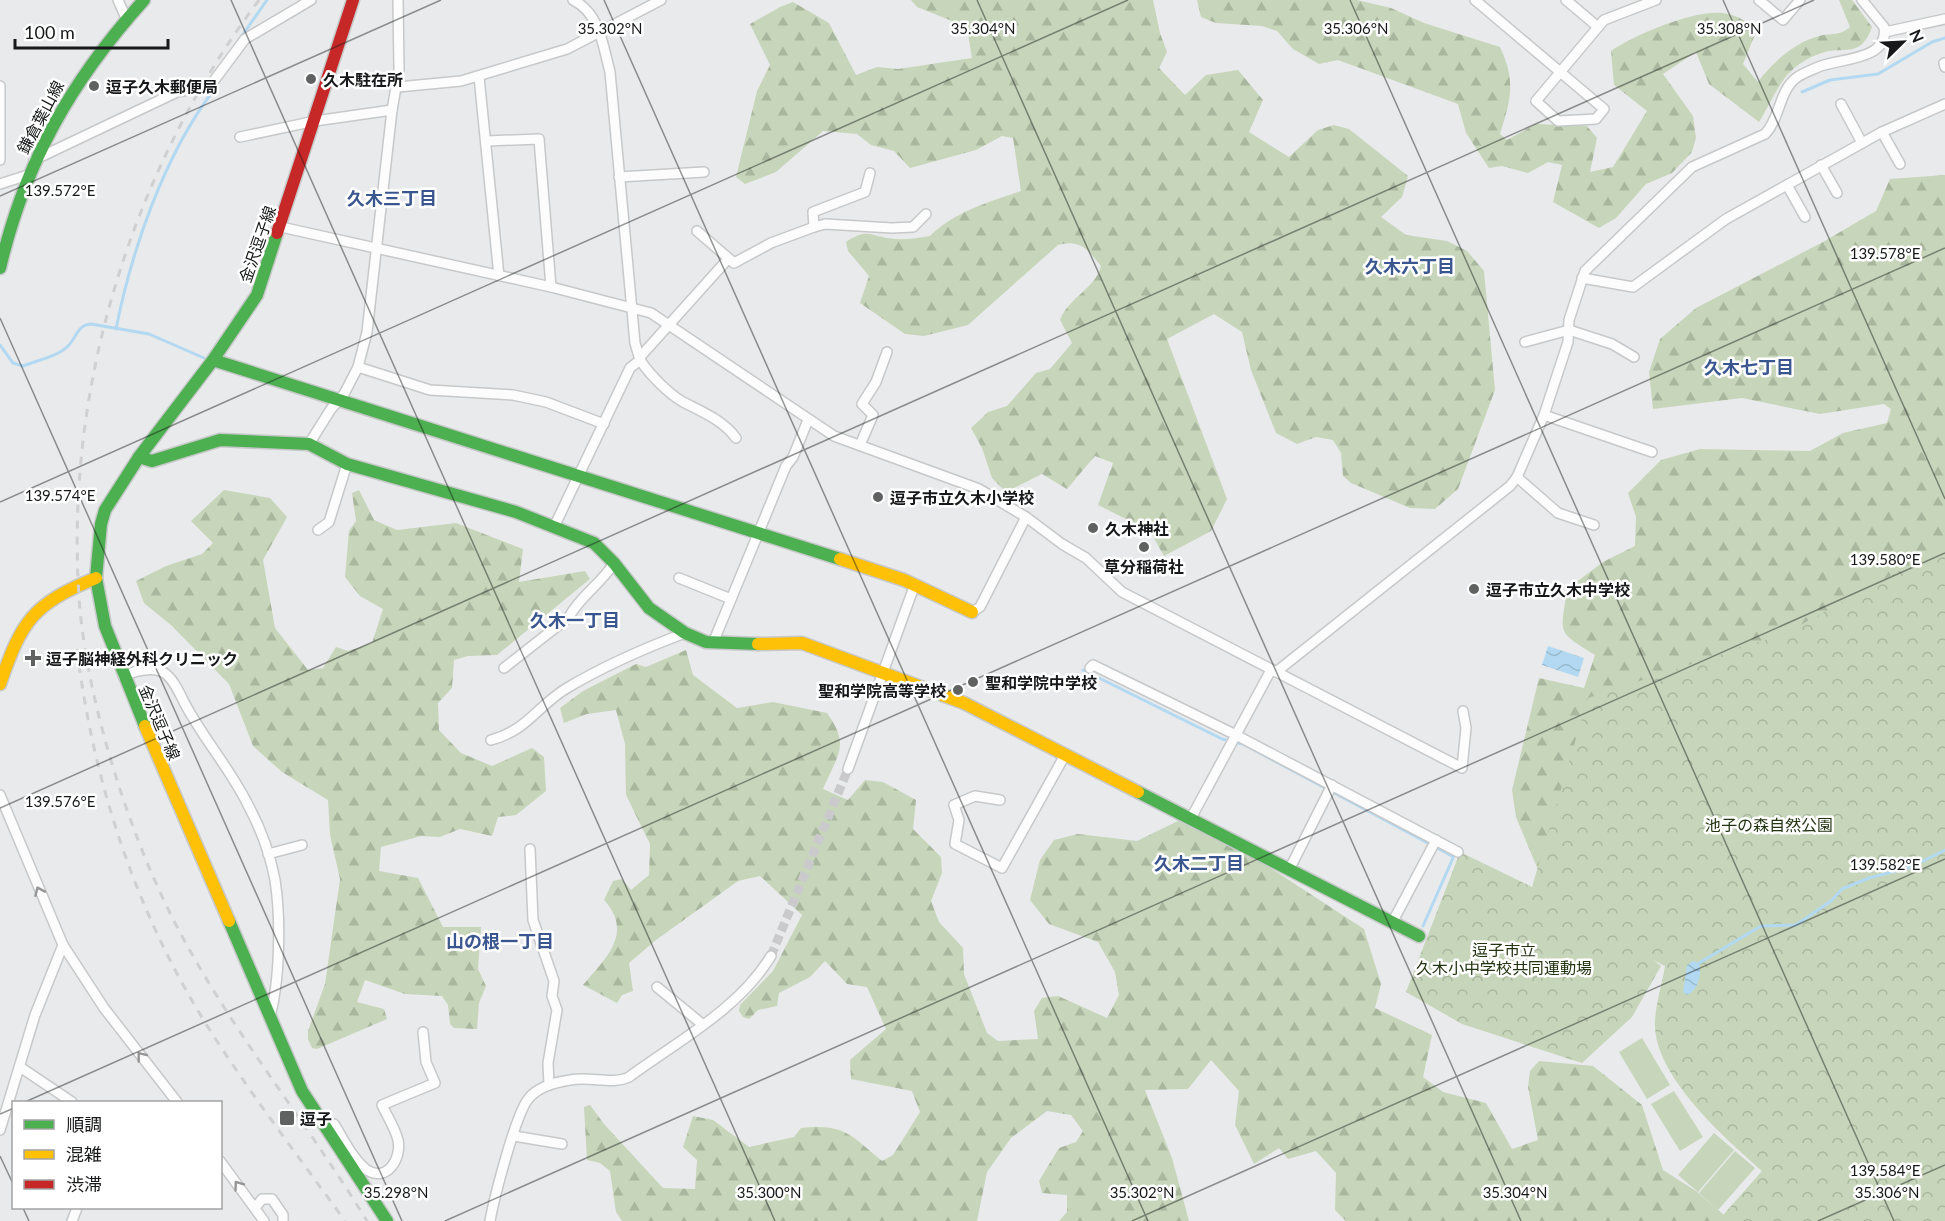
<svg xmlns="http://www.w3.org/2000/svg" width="1945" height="1221" viewBox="0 0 1945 1221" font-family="Lato,'Noto Sans JP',sans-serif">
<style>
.forest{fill:url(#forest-firs)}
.park{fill:url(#park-crowns)}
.pitch{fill:#c7d6ba}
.water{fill:url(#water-waves)}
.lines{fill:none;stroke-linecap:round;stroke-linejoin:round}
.stream{stroke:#b2d9f1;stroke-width:3}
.street-tunnel{stroke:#cacacc;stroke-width:9;stroke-dasharray:9 4.5;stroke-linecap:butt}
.street-casing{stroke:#c7c8c9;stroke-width:12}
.fast-casing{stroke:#c7c8c9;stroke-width:15}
.slow-casing{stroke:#c7c8c9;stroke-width:15}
.jam-casing{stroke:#c7c8c9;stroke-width:15}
.street{stroke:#fcfcfc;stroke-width:9}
.fast{stroke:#4caf50;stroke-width:12}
.slow{stroke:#ffc107;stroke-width:12}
.jam{stroke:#c62828;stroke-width:12}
.rail{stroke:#d0d0d1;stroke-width:3;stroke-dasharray:8 8;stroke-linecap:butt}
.oneway{stroke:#959596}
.ticks{fill:none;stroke:#171819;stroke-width:1.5;stroke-opacity:0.45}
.poi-dot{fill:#606262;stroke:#fff;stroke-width:2}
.labels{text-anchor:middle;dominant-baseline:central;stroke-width:5;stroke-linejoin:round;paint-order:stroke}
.poi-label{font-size:16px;font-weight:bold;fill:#171819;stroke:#fff;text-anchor:start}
.street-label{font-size:16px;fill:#171819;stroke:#fff}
.park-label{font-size:16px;fill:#233411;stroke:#fff}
.neighbourhood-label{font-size:18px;font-weight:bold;fill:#3a568f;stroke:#fff}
.ticks-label{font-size:15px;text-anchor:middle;fill:#171819;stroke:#fff;stroke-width:5;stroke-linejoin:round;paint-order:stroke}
</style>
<defs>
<pattern id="forest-firs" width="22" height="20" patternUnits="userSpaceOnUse" patternTransform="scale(1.5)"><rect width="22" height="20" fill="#c7d6ba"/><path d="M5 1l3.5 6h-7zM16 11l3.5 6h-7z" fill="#aab79f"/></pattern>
<pattern id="park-crowns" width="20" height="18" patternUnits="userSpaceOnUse" patternTransform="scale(1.5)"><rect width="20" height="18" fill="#c7d6ba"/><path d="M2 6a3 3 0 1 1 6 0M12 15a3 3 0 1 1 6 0" fill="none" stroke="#aab79f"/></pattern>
<pattern id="water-waves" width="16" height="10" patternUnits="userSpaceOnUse" patternTransform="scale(1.5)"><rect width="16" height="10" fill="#b2d9f1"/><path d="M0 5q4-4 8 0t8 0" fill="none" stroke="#98bace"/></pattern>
</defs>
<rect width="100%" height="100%" fill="#e9eaeb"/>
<g class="forest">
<path d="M911 0H1153L1160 33 1167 52 1159 68 1185 95 1206 75 1238 70 1263 100 1249 132 1289 157 1318 130 1334 125 1349 129 1408 176 1402 197 1381 217 1406 235 1447 241 1467 251 1484 271 1495 390 1458 489 1435 509 1410 508 1351 483 1343 476 1341 453 1333 440 1316 437 1297 444 1276 433 1251 370 1242 332 1214 314 1167 339 1227 499 1211 531 1164 556 1150 531 1098 505 1113 463 1095 456 1067 489 1042 474 1006 492 992 478 982 448 971 428 988 412 1007 406 1036 373 1050 369 1072 343 1060 320C1068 298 1096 288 1101 266 1087 249 1081 239 1058 245L968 325 924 336 905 334 860 303 869 276 848 251 846 242C869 226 872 238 896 239 907 240 918 238 930 236 954 212 989 202 1021 191L1013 138 1002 136 976 150 910 168 894 151 871 145 857 134 823 131 776 172 745 184 736 177 757 91 770 65 750 24 780 7 793 2 829 23 856 75 877 67 898 69 972 58 967 27 917 7Z"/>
<path d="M1197 0H1357L1391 8 1424 23 1500 47C1516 81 1511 99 1500 134L1507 140 1536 124 1587 126 1597 138 1590 172 1613 167 1647 111 1614 85 1611 51C1633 35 1701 6 1728 14 1738 16 1748 23 1758 27L1743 64 1758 82C1772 63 1795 42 1819 36 1832 33 1840 36 1850 27L1839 0H1852L1872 27C1860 61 1843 44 1819 54 1812 56 1804 61 1798 65 1779 79 1771 103 1759 122L1709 84 1696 52 1663 74 1693 116 1696 138 1692 152 1672 173 1646 184 1616 218 1599 228 1553 202 1562 165 1548 162 1528 173 1502 166 1489 168 1466 133 1458 104 1338 60 1319 64 1293 49 1277 31 1262 26 1216 23 1201 17Z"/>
<path d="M1945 175V753L1539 872 1516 817 1512 790 1539 678 1584 688 1595 655C1555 630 1561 635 1567 589L1603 562 1635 546 1636 517 1628 493 1661 460 1700 449 1810 451 1843 433 1887 423 1891 409 1884 404 1820 414 1742 398 1653 409 1649 372 1660 339 1696 308 1823 242 1876 211 1890 179Z"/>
<polygon points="224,490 270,498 287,517 263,560 275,628 308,670 323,668 336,647 348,651 372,643 383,609 360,596 345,577 349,531 356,521 352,493 359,490 374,520 397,530 456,523 523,549 519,582 585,571 590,579 497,655 468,656 454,660 452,688 438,703 439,730 461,753 492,766 532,748 544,757 546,791 516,815 498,817 492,836 460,829 440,837 421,836 381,847 379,871 418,878 443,927 481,927 478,969 486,986 479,1003 477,1029 454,1028 450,1024 448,1005 442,996 405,994 365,980 357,1002 384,1009 387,1019 317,1049 312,1048 308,1039 308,1031 325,984 340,879 330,835 328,800 282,772 253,746 229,684 172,626 144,603 136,581 166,566 202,554 213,543 191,521"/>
<path d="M686 650 693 675 737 708 773 702 827 713C851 746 837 755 823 789L848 800 865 780 883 782 916 800 913 829 941 857 942 873 931 901 939 922 963 948 964 974 987 1033 998 1041 1038 1039 1034 1011 1042 998 1058 996 1107 1018 1119 995 1115 972 1098 942 1049 924 1030 900 1040 860 1054 840 1078 834 1137 841 1178 821 1255 858 1364 929 1381 984 1375 1008 1432 1035 1423 1077 1443 1092 1486 1103 1512 1149 1538 1140 1528 1087 1530 1071 1539 1061 1593 1066 1642 1105 1663 1170 1696 1191 1731 1221H1346L1335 1210 1336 1173 1316 1151 1288 1159 1279 1148 1254 1164 1235 1125 1239 1091 1211 1060 1188 1089 1145 1090 1172 1158 1189 1221H1059L1067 1212V1195L1042 1193 1039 1181 1059 1148 1076 1142 1083 1131 1071 1115 1047 1111 1011 1138 987 1172 977 1221H622L616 1212 610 1171 600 1163 587 1160 584 1107 590 1105 604 1124 663 1188 695 1189 697 1160 683 1147 693 1116 713 1120 749 1147 794 1137 801 1128C844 1123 851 1135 882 1161L893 1155 920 1112 912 1091 851 1079 850 1060 886 1029 867 987 847 984 825 961 810 977 779 993 777 1006 758 1010 749 1019 743 1017 739 1011 740 1005 773 971 802 915 760 876 738 881 656 940 629 963 633 991 622 995 617 1003 583 985C606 958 634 933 604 900L613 881 622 879 631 890 649 875 650 844 626 795 625 744 616 710 587 714 564 723 560 708 583 691 636 664 646 667Z"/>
</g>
<path class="park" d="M1945 546V1221H1725L1724 1214 1762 1171C1725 1138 1652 1075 1655 1021 1656 1003 1662 984 1665 966L1653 960 1661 966 1632 1017 1582 1063 1462 1024 1406 992 1460 852 1532 887 1588 698 1786 633Z"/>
<g class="pitch">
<polygon points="1642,1038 1670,1085 1647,1099 1619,1052"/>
<polygon points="1674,1091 1703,1137 1680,1151 1651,1104"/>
<polygon points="1714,1133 1734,1150 1698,1192 1678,1175"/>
<polygon points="1735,1151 1755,1168 1718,1210 1699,1193"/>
</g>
<g class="water">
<polygon points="1548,646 1584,658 1578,677 1542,665"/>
<path d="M1693 961 1699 963C1702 975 1698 990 1687 995L1683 992 1687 965Z"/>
</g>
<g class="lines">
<g class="stream">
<polyline points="239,40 267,0"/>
<polyline points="1802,92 1830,80 1878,74 1932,42 1945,38"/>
<path d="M116 329C132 249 164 156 213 91"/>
<path d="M0 345 13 363 23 366C38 360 57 357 68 346 77 337 77 325 91 324L149 334 204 358"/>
<polyline points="1083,670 1222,739 1243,744 1452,856 1453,858 1423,926"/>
<polyline points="1699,963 1761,926 1796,925 1831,901 1842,889 1869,878 1911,867 1945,850"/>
</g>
<polyline class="street-tunnel" points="771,956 848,769"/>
<defs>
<g id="street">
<polyline points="118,0 126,18"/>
<polyline points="1475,0 1604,109 1596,119 1558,121 1536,101 1604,20 1656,0"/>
<polyline points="1566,0 1598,27"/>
<polyline points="1759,0 1783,20 1800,0"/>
<polyline points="1885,32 1945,19"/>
<polyline points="1944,63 1945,67"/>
<polyline points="479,77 499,276"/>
<polyline points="0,86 0,160"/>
<polyline points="398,87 461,81 567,49 661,0"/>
<polyline points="1841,104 1862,143"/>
<polyline points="1882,132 1900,164"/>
<polyline points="240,137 315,121 392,110"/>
<polyline points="487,141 539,139 551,287"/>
<polyline points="34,160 177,92 210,86 245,39 311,0"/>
<polyline points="1821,165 1837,193"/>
<polyline points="619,177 704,172"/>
<polyline points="0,184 28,175"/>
<polyline points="1787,185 1805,217"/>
<polyline points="281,227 551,287 651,313 834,436 979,489 1026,517 1062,544 1086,558 1122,592 1462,768 1466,728 1463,711"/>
<polyline points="814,227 825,224 892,228 913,227 926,214"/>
<polyline points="697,231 734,263 771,243 814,227 813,212 865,192 870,173"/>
<polyline points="1582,278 1633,287 1726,219 1882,132 1945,104"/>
<polyline points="1525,342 1569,330 1612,344 1634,357"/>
<polyline points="640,357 728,259"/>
<path d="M640 360C650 375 672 398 689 405 707 414 724 422 736 438"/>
<polyline points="358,367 430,390 513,395 546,402 604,424"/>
<polyline points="1544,415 1652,452"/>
<polyline points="309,444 331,409 344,394 358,367 367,332 392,110 399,70 398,0"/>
<polyline points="860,445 873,415 862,404 876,382 887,352"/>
<polyline points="1517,477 1558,513 1594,525"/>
<path d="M554 527 630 368 640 360 635 343 610 72C603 46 600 13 573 0"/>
<polyline points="318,530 329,522 347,464"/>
<polyline points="679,578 731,599"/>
<polyline points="972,612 980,607 1026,517"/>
<polyline points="713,643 786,466 793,457 808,420"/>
<path d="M504 668 569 617C580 596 602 583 614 563"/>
<polyline points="1090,668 1093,665 1236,735 1458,852"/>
<path d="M1276 672 1510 486 1517 477 1544 415 1568 342 1569 320 1585 271 1692 167 1765 134C1780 119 1779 91 1796 78 1801 74 1809 71 1816 68 1835 58 1890 62 1884 27L1862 0"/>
<path d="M123 676C135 671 150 666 163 672 173 678 179 692 184 702 202 737 229 767 247 803 260 827 270 853 275 880 281 919 280 979 270 1017"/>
<path d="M491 740C528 730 537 706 567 688 604 666 645 648 685 633"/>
<polyline points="848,769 915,584"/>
<polyline points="0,795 63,945 104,1008 177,1102"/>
<polyline points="1000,800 975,796 954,805 959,820 955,844 1002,868 1065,755"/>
<polyline points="1190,820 1271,670"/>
<polyline points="530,849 533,920 554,981 552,996 557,1010 548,1063 549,1085"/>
<polyline points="268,854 302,845"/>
<polyline points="1289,870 1332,785"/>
<polyline points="1392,923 1436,840"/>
<polyline points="657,987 702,1024"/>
<polyline points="20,1067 72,1102"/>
<path d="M324 1126 334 1124C343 1138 353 1160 367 1170 387 1183 402 1158 398 1140 395 1128 387 1116 382 1105L435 1083 426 1062 423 1032"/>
<polyline points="0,1130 35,1015 63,945"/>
<polyline points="514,1136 562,1144"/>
<polyline points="220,1161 264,1221"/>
<polyline points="255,1208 262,1199 272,1199 283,1215 283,1221"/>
<polyline points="72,1221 77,1208"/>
<path d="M490 1221C494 1199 516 1112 529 1098 538 1087 557 1082 570 1080 590 1076 613 1085 629 1077 678 1041 739 1009 771 956"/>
</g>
<g id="fast">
<path d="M0 268C25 162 71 81 144 0"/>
<polyline points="213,360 840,559"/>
<polyline points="139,457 152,461 220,440 309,444 347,464 516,512 594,543 614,563 649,608 685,633 706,642 758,644"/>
<polyline points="145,726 105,626 96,578 101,524 105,510 139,457 213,360 257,295 277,233"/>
<polyline points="1138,792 1419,936"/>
<polyline points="229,921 302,1091 387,1221"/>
</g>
<g id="slow">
<polyline points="840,559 904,580 972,612"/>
<polyline points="758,644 802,643 964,703 1138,792"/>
<path d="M0 684C22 620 33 604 96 578"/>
<polyline points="145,726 229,921"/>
</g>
<polyline id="jam" points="277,233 353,0"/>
</defs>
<use href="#street" class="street-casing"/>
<use href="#fast" class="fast-casing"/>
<use href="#slow" class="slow-casing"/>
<use href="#jam" class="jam-casing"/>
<use href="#street" class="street"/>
<use href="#fast" class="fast"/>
<use href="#slow" class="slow"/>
<use href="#jam" class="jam"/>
<g class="rail">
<path d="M259 0C130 172 62 395 80 610 89 705 127 826 169 911 224 1022 303 1116 367 1221"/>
<path d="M77 649C93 781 135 910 206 1024 249 1092 298 1156 345 1221"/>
</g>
</g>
<defs><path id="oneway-chevron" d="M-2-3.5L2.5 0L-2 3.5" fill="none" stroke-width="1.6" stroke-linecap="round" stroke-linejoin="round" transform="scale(1.5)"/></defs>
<g class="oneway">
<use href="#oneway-chevron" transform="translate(39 891) rotate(-114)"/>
<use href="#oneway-chevron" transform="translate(141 1056) rotate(-128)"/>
<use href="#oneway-chevron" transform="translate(238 1185) rotate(-126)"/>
</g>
<path class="ticks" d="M231 0 775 1221M604 0 1148 1221M977 0 1521 1221M1350 0 1894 1221M1723 0 1945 499M0 196 441 0M0 318 402 1221M0 502 1128 0M0 808 1814 0M25 1102 1945 248M0 1114 14 1108M0 1156 14 1186M23 1208 29 1221M445 1221 1945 553M1132 1221 1945 859M1818 1221 1945 1165"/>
<g class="poi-dot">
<circle cx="311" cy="79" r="6"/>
<circle cx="94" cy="86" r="6"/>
<circle cx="878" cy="497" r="6"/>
<circle cx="1093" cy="528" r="6"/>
<circle cx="1144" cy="547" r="6"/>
<circle cx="1474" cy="589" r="6"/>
<path d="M30 649h6v6h6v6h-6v6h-6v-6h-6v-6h6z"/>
<circle cx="973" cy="682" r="6"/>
<circle cx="958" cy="690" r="6"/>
<rect x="279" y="1110" width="16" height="16" rx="3"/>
</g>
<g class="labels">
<g class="poi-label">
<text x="323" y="79">久木駐在所</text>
<text x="106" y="86">逗子久木郵便局</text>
<text x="890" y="497">逗子市立久木小学校</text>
<text x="1105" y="528">久木神社</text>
<text x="1144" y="566" text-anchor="middle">草分稲荷社</text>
<text x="1486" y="589">逗子市立久木中学校</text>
<text x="46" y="658">逗子脳神経外科クリニック</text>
<text x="985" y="682">聖和学院中学校</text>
<text x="946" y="690" text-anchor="end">聖和学院高等学校</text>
<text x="300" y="1118">逗子</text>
</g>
<g class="street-label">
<text transform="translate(40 117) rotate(-62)">鎌倉葉山線</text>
<text transform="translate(257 244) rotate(-71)">金沢逗子線</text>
<text transform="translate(160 722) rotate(67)">金沢逗子線</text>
</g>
<g class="park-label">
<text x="1769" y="824">池子の森自然公園</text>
<text x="1504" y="949">逗子市立<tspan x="1504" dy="18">久木小中学校共同運動場</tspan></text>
</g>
<g class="neighbourhood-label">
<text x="392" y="198">久木三丁目</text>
<text x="1410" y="266">久木六丁目</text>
<text x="1749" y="367">久木七丁目</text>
<text x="575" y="620">久木一丁目</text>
<text x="1199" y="863">久木二丁目</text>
<text x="500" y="941">山の根一丁目</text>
</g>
</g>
<g class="ticks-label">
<text x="1729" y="34">35.308°N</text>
<text x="610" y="34">35.302°N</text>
<text x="983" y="34">35.304°N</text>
<text x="1356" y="34">35.306°N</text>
<text x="60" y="196">139.572°E</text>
<text x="1885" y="259">139.578°E</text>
<text x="60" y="501">139.574°E</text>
<text x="1885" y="565">139.580°E</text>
<text x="60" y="807">139.576°E</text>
<text x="1885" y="870">139.582°E</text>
<text x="1885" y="1176">139.584°E</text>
<text x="396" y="1198">35.298°N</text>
<text x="769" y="1198">35.300°N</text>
<text x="1142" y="1198">35.302°N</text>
<text x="1515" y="1198">35.304°N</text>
<text x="1887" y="1198">35.306°N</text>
</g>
<rect x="12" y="1101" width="210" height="108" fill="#ffffff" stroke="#a2a3a3" stroke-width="1.5"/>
<rect x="24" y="1120" width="30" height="9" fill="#4caf50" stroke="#a2a3a3" stroke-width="1.5"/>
<text x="66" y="1131" font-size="18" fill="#171819">順調</text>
<rect x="24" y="1150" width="30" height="9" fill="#ffc107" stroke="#a2a3a3" stroke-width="1.5"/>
<text x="66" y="1161" font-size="18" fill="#171819">混雑</text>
<rect x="24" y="1180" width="30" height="9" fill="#c62828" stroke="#a2a3a3" stroke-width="1.5"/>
<text x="66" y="1191" font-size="18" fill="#171819">渋滞</text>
<g transform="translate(1903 42) rotate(66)" stroke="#ffffff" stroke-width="4.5" paint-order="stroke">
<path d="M0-4.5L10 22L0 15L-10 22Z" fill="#171819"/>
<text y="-9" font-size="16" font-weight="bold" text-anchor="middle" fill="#171819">N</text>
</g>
<path d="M15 39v9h153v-9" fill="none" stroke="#171819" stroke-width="3"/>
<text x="24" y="39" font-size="18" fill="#171819" stroke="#ffffff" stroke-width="4.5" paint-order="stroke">100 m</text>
</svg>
